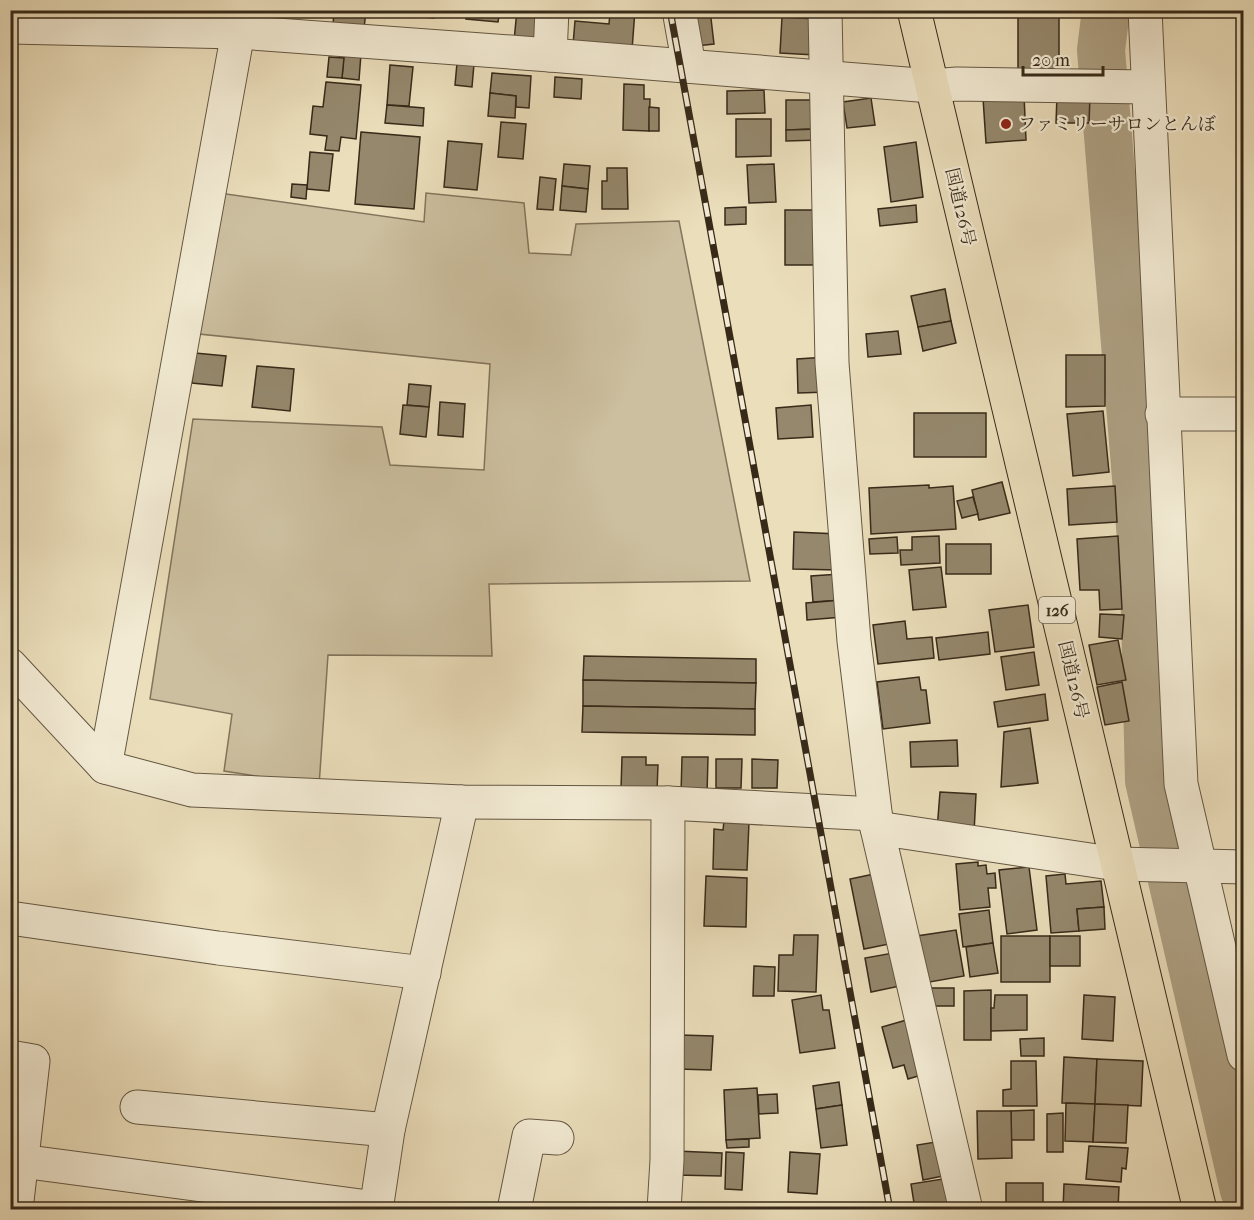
<svg xmlns="http://www.w3.org/2000/svg" width="1254" height="1220" viewBox="0 0 1254 1220" font-family="'IM FELL French Canon','Noto Serif JP',serif">
<style>
.green{fill:#ccbf9f;stroke:#82745c;stroke-width:1.5}
.lines{fill:none;stroke-linecap:round;stroke-linejoin:round}
.river{stroke:#aea184;stroke-width:48}
.building{fill:#95886d;stroke:#372a19;stroke-width:1.5}
.minor-casing{stroke:#645742;stroke-width:35}
.highway-casing{stroke:#372a19;stroke-width:35}
.minor{stroke:#f2ead3;stroke-width:33}
.highway{stroke:#ebdebb;stroke-width:33}
.rail-casing{stroke:#372a19;stroke-width:7}
.rail{stroke:#f2ead3;stroke-width:4.5;stroke-dasharray:14;stroke-linecap:butt}
.poi-dot{fill:#8f2418;stroke:#f2ead3;stroke-width:2}
.labels{text-anchor:middle;dominant-baseline:central;stroke-width:4.5;stroke-linejoin:round;paint-order:stroke}
.shield{fill:#f2ead3;stroke:#6f6451;stroke-width:1.5}
.shield-label{font-size:16px;font-weight:bold;fill:#372a19}
.poi-label{font-size:18px;fill:#372a19;stroke:#f2ead3;text-anchor:start}
.street-label{font-size:18px;fill:#372a19;stroke:#f2ead3}
</style>
<rect width="100%" height="100%" fill="#ebdebb"/>
<filter id="stains"><feTurbulence type="fractalNoise" baseFrequency=".00333" numOctaves="4"/><feColorMatrix values="0 0 0 0 .2 0 0 0 0 .09 0 0 0 0 .02 0 0 0 .5 -.17"/></filter>
<radialGradient id="worn" r=".72"><stop offset=".6" stop-color="#630" stop-opacity="0"/><stop offset="1" stop-color="#630" stop-opacity=".3"/></radialGradient>
<polygon class="green" points="219,193 424,222 426,193 524,203 529,253 571,255 576,224 679,221 750,581 489,584 492,656 328,655 319,786 224,771 232,714 150,699 193,419 382,427 390,465 484,470 490,364 199,334"/>
<g class="lines">
<polyline class="river" points="1106,10 1101,50 1144,576 1149,781 1244,1190"/>
</g>
<g class="building">
<polygon points="334,10 366,10 364,29 333,26"/>
<polygon points="404,10 435,10 434,18 409,16 410,11"/>
<polygon points="467,10 500,10 498,22 466,19"/>
<polygon points="517,10 541,10 537,44 514,41"/>
<polygon points="594,10 635,10 632,50 573,45 575,21 609,24 610,13"/>
<polygon points="692,10 710,10 714,44 696,46"/>
<rect x="1018" y="10" width="41" height="61"/>
<polygon points="782,17 817,19 815,55 780,53"/>
<polygon points="344,52 361,54 359,80 342,78"/>
<polygon points="329,57 344,58 342,78 327,77"/>
<polygon points="457,63 474,64 472,87 455,85"/>
<polygon points="390,65 413,67 409,106 387,105"/>
<polygon points="492,73 531,76 529,108 516,107 516,96 490,93"/>
<polygon points="555,77 582,79 581,99 554,97"/>
<polygon points="326,82 361,85 356,139 341,137 339,151 325,150 327,136 310,134 313,106 323,107"/>
<polygon points="624,84 644,85 644,99 650,99 649,131 623,130"/>
<polygon points="764,90 765,113 727,114 727,91"/>
<polygon points="490,93 516,96 515,118 488,116"/>
<polygon points="1024,95 1026,140 986,143 983,98"/>
<polygon points="1057,95 1090,96 1089,123 1056,123"/>
<polygon points="871,98 875,125 847,128 843,102"/>
<polygon points="786,100 811,100 812,129 786,130"/>
<polygon points="387,105 424,108 423,126 385,123"/>
<polygon points="649,107 659,108 659,131 649,131"/>
<polygon points="736,119 771,119 771,156 736,157"/>
<polygon points="501,122 526,124 523,159 498,157"/>
<polygon points="820,129 820,140 786,141 786,130"/>
<polygon points="361,132 420,137 414,209 355,204"/>
<polygon points="448,141 482,144 477,190 444,187"/>
<polygon points="916,142 923,197 891,202 884,147"/>
<polygon points="310,152 333,154 329,191 307,189"/>
<polygon points="564,164 590,166 588,189 562,186"/>
<polygon points="774,164 776,202 749,203 747,165"/>
<polygon points="607,168 627,168 628,209 602,209 602,181 607,181"/>
<polygon points="540,177 556,179 553,210 537,209"/>
<polygon points="292,184 307,185 306,199 291,197"/>
<polygon points="562,186 588,189 586,212 560,210"/>
<polygon points="916,205 917,222 880,226 878,209"/>
<polygon points="746,207 746,224 725,225 725,208"/>
<rect x="785" y="210" width="36" height="55"/>
<polygon points="945,289 951,321 918,327 911,296"/>
<polygon points="951,321 956,343 923,351 918,327"/>
<polygon points="898,331 901,354 868,357 866,334"/>
<polygon points="195,353 226,356 222,386 192,383"/>
<polygon points="1066,355 1105,355 1105,406 1066,407"/>
<polygon points="827,357 829,392 798,393 797,359"/>
<polygon points="257,366 294,369 290,411 252,407"/>
<polygon points="409,384 431,386 429,407 407,405"/>
<polygon points="440,402 465,404 463,437 438,435"/>
<polygon points="403,405 429,407 426,437 400,434"/>
<polygon points="811,405 813,437 778,439 776,408"/>
<polygon points="1103,411 1109,472 1073,476 1067,414"/>
<rect x="914" y="413" width="72" height="44"/>
<polygon points="1002,482 1010,513 979,520 972,490"/>
<polygon points="929,485 929,488 953,486 956,529 871,534 869,488"/>
<polygon points="1115,486 1117,522 1069,525 1067,489"/>
<polygon points="973,497 978,514 962,518 957,501"/>
<polygon points="794,532 839,534 838,570 793,569"/>
<polygon points="939,536 940,563 901,565 900,550 912,550 912,537"/>
<polygon points="1118,536 1122,609 1100,610 1099,590 1080,590 1077,539"/>
<polygon points="897,537 898,553 870,554 869,539"/>
<rect x="946" y="544" width="45" height="30"/>
<polygon points="941,567 946,607 913,610 909,570"/>
<polygon points="840,574 842,600 813,602 811,576"/>
<polygon points="842,600 843,617 807,620 806,603"/>
<polygon points="1028,605 1034,647 995,652 989,610"/>
<polygon points="1100,614 1124,615 1122,639 1099,637"/>
<polygon points="905,621 907,639 932,637 934,658 878,664 873,625"/>
<polygon points="988,632 990,654 939,660 936,638"/>
<polygon points="1118,640 1126,680 1097,685 1089,645"/>
<polygon points="1034,652 1039,685 1006,690 1001,657"/>
<polygon points="584,656 756,659 756,683 583,680"/>
<polygon points="919,677 921,690 926,690 930,723 883,729 877,682"/>
<polygon points="583,680 756,683 755,709 583,706"/>
<polygon points="1122,682 1129,721 1105,725 1097,687"/>
<polygon points="1045,694 1048,720 998,727 994,702"/>
<polygon points="583,706 755,709 755,735 582,732"/>
<polygon points="1030,728 1038,783 1001,787 1004,732"/>
<polygon points="957,740 958,766 911,767 910,742"/>
<polygon points="622,757 646,757 646,765 658,765 657,791 621,789"/>
<polygon points="682,757 708,757 707,795 681,794"/>
<polygon points="716,759 742,759 741,788 716,788"/>
<polygon points="752,759 778,760 777,788 752,788"/>
<polygon points="940,792 976,794 974,833 937,830"/>
<polygon points="724,821 749,822 747,870 713,869 714,829 723,830"/>
<polygon points="978,862 978,866 986,865 987,874 995,873 996,888 988,888 990,907 960,910 956,864"/>
<polygon points="1029,867 1037,930 1007,934 999,870"/>
<polygon points="879,873 894,943 864,949 850,879"/>
<polygon points="1065,874 1066,884 1101,881 1104,907 1077,909 1079,931 1051,933 1046,876"/>
<polygon points="706,876 747,878 746,927 704,926"/>
<polygon points="1104,907 1105,929 1079,931 1077,909"/>
<polygon points="989,910 993,943 963,947 959,914"/>
<polygon points="956,930 964,976 924,983 917,936"/>
<polygon points="794,935 818,935 816,992 778,991 779,955 793,955"/>
<rect x="1001" y="936" width="49" height="46"/>
<rect x="1050" y="936" width="30" height="30"/>
<polygon points="993,943 998,973 970,977 966,947"/>
<polygon points="893,953 900,986 871,992 865,958"/>
<polygon points="754,966 775,967 774,996 753,996"/>
<rect x="929" y="988" width="25" height="18"/>
<polygon points="991,990 991,1040 964,1040 964,991"/>
<polygon points="821,995 823,1010 829,1010 835,1048 800,1053 792,1000"/>
<polygon points="995,995 1027,995 1027,1030 991,1031 991,1008 994,1008"/>
<polygon points="1084,995 1115,997 1113,1041 1082,1039"/>
<polygon points="910,1019 925,1074 908,1079 904,1065 893,1068 882,1027"/>
<polygon points="680,1035 713,1036 711,1070 678,1069"/>
<polygon points="1044,1038 1044,1056 1021,1056 1020,1039"/>
<polygon points="1064,1057 1097,1059 1095,1104 1062,1103"/>
<polygon points="1097,1059 1143,1061 1141,1106 1095,1104"/>
<polygon points="1011,1061 1036,1061 1037,1106 1003,1106 1003,1090 1011,1089"/>
<polygon points="839,1082 842,1105 816,1109 813,1086"/>
<polygon points="757,1088 760,1138 726,1140 724,1090"/>
<polygon points="777,1094 778,1113 759,1114 758,1095"/>
<polygon points="1066,1103 1095,1104 1093,1142 1065,1141"/>
<polygon points="1095,1104 1128,1105 1126,1143 1093,1142"/>
<polygon points="842,1105 847,1145 821,1148 816,1109"/>
<polygon points="1034,1110 1034,1140 1011,1140 1011,1111"/>
<polygon points="977,1111 1011,1111 1012,1158 978,1159"/>
<polygon points="1063,1113 1063,1152 1047,1152 1047,1114"/>
<polygon points="749,1139 749,1147 727,1148 726,1140"/>
<polygon points="942,1141 948,1175 923,1180 917,1145"/>
<polygon points="1089,1146 1128,1148 1126,1169 1122,1168 1121,1182 1086,1179"/>
<polygon points="676,1151 722,1153 721,1176 675,1175"/>
<polygon points="726,1152 744,1153 742,1190 725,1189"/>
<polygon points="790,1152 820,1154 817,1194 788,1192"/>
<polygon points="949,1178 953,1202 915,1209 911,1184"/>
<rect x="1006" y="1183" width="37" height="27"/>
<polygon points="1064,1184 1119,1187 1118,1210 1063,1210"/>
</g>
<g class="lines">
<defs>
<g id="minor">
<polyline points="679,10 689,66"/>
<polyline points="825,10 832,363 854,641 877,828 966,1210"/>
<polyline points="1145,10 1181,784 1244,1055"/>
<polyline points="10,27 238,32 550,55 931,86 957,84 1147,87"/>
<polyline points="550,55 552,10"/>
<polyline points="1162,414 1244,414"/>
<polyline points="10,665 105,767 192,790 462,802 668,803 875,814"/>
<polyline points="105,767 238,32"/>
<polyline points="877,828 1117,864 1244,867"/>
<polyline points="10,918 218,948 424,973"/>
<polyline points="10,1057 33,1061 16,1210"/>
<polyline points="137,1107 388,1130"/>
<polyline points="21,1161 376,1208"/>
<polyline points="376,1210 388,1130 462,802"/>
<polyline points="514,1210 529,1136 557,1138"/>
<polyline points="664,1210 667,1160 668,803"/>
</g>
<polyline id="highway" points="914,10 1200,1210"/>
</defs>
<use href="#minor" class="minor-casing"/>
<use href="#highway" class="highway-casing"/>
<use href="#minor" class="minor"/>
<use href="#highway" class="highway"/>
<defs>
<polyline id="rail" points="670,10 890,1210"/>
</defs>
<use href="#rail" class="rail-casing"/>
<use href="#rail" class="rail"/>
</g>
<circle class="poi-dot" cx="1006" cy="124" r="6"/>
<g class="labels">
<rect class="shield" x="1039" y="597" width="36" height="26" rx="4.5"/>
<g class="shield-label">
<text x="1057" y="610">126</text>
</g>
<g class="poi-label">
<text x="1018" y="124">ファミリーサロンとんぼ</text>
</g>
<g class="street-label">
<text transform="translate(960 207) rotate(77)">国道126号</text>
<text transform="translate(1073 680) rotate(77)">国道126号</text>
</g>
</g>
<rect width="1254" height="1220" fill="none" stroke="#ebdebb" stroke-width="36"/>
<rect x="12" y="12" width="1230" height="1196" fill="none" stroke="#372a19" stroke-width="3"/>
<rect x="18" y="18" width="1218" height="1184" fill="none" stroke="#372a19" stroke-width="1.5"/>
<path d="M1023 66v9h80v-9" fill="none" stroke="#372a19" stroke-width="3"/>
<text x="1032" y="66" font-size="18" fill="#372a19" stroke="#f2ead3" stroke-width="4.5" paint-order="stroke">20 m</text>
<rect width="100%" height="100%" filter="url(#stains)"/>
<rect width="100%" height="100%" fill="url(#worn)"/>
</svg>
